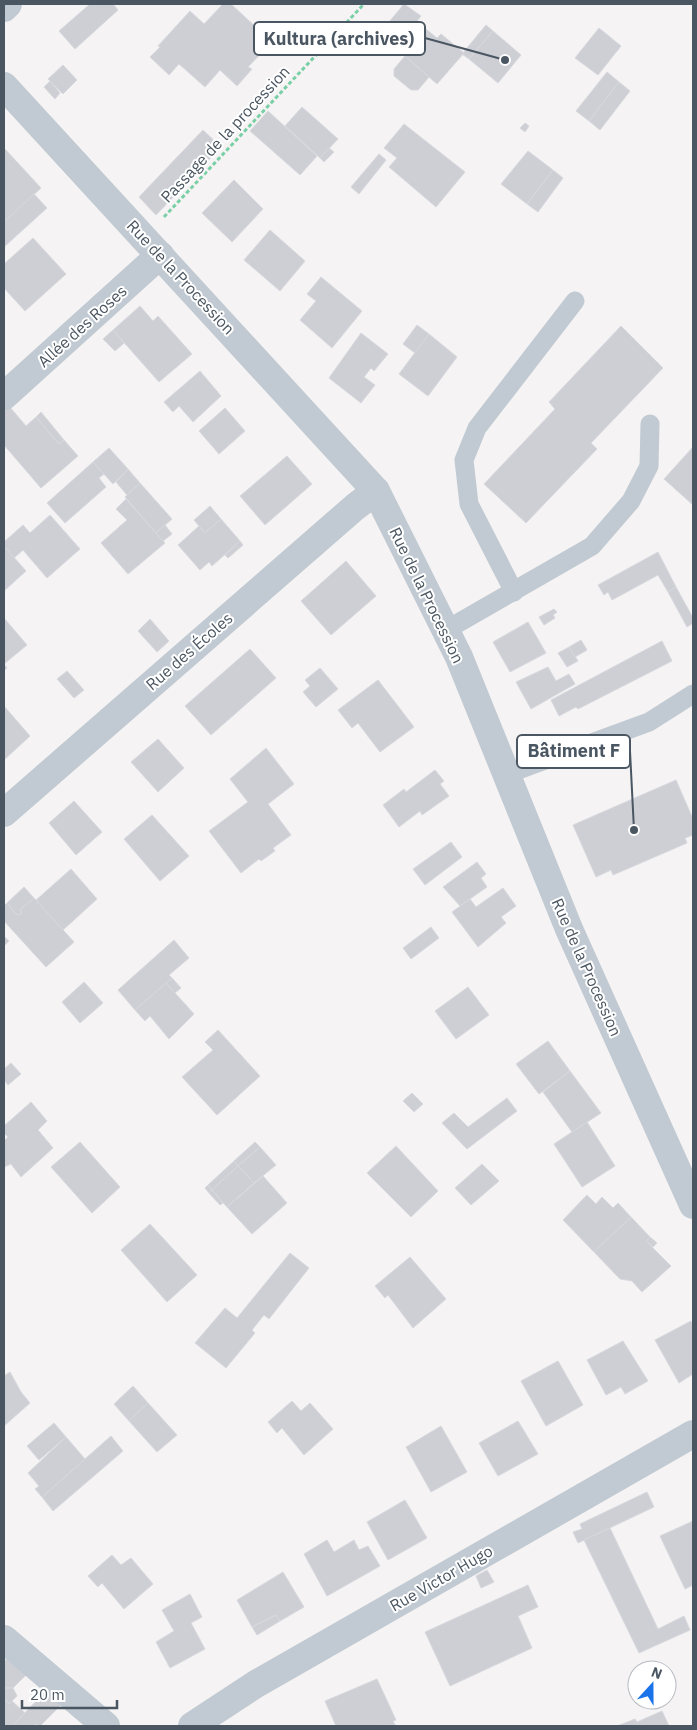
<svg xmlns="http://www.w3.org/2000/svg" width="697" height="1730" viewBox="0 0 697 1730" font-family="'IBM Plex Sans',sans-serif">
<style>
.building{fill:#cdcfd5;stroke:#d7d9de}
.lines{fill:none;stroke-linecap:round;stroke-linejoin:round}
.path{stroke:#7ad0a6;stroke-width:3;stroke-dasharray:4 2.5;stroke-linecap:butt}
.service{stroke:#c1cad2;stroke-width:19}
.minor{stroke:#c1cad2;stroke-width:28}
.labels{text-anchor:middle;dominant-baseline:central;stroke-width:4;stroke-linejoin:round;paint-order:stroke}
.street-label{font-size:16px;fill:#4a5661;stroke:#fff}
.leader{fill:none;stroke:#4a5661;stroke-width:2}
.callout-dot{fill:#4a5661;stroke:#fff;stroke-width:2}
.callout{fill:#fff;stroke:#4a5661;stroke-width:2}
.callout-label{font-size:18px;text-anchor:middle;font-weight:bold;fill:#4a5661}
</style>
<rect width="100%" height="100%" fill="#f5f3f3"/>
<g class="building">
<polygon points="90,4 113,4 118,10 75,49 59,31"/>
<polygon points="223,4 231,4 272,42 248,67 252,69 237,86 220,70 205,87 179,64 169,75 150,57 160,47 158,46 190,11 204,24"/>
<polygon points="404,4 421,16 417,21 426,29 405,56 379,34"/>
<polygon points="486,25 493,31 469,59 462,54"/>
<polygon points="599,28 621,46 598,75 575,58"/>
<polygon points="426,29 437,38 441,34 464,53 437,84 405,56"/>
<polygon points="493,31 521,55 498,83 469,59"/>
<polygon points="405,56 429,77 418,90 411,90 394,76 394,69"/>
<polygon points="63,65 77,80 63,94 48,79"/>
<polygon points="607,72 619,82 589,121 576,111"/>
<polygon points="50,81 60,93 55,99 44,87"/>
<polygon points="619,82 630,91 600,130 589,121"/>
<polygon points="302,107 338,139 320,158 285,126"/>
<polygon points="268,111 317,156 300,175 250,131"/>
<polygon points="525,123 529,126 525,132 520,128"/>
<polygon points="404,124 465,172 436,207 389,167 397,158 384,148"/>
<polygon points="203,130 221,147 156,215 139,197"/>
<polygon points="329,148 334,152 324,162 320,158"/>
<polygon points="5,149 41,188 4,222 4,150"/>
<polygon points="528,151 553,170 527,204 501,184"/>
<polygon points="379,154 386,160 359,194 351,187"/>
<polygon points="553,170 563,178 538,212 527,204"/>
<polygon points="234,180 263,209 232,242 202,213"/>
<polygon points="34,194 47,208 4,247 4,222"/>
<polygon points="270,230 305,261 280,291 244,260"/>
<polygon points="33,238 66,274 25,311 4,288 4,264"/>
<polygon points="321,277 362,311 332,348 300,320 316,301 307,294"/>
<polygon points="140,306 153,321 158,316 192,354 159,382 113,330"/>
<polygon points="417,325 429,334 415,353 403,344"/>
<polygon points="621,326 663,368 591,443 597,449 526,523 484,484 555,409 549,402"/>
<polygon points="113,330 124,343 115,351 103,339"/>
<polygon points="361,333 388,354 374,371 371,368 364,377 375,385 361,403 329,378"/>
<polygon points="429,334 457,357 428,396 399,374"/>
<polygon points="200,371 221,396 193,422 179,406 173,412 164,402"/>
<polygon points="9,406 26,426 36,417 59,444 64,440 78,456 41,488 4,445 4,411"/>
<polygon points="225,408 245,431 219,454 199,431"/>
<polygon points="41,412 64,440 59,444 36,417"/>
<polygon points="693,447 693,505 664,479"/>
<polygon points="109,448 128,469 113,484 93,462"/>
<polygon points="287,456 312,484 265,525 240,496"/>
<polygon points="93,462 104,474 99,478 106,487 65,523 47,503"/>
<polygon points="128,469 140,483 127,495 116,482"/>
<polygon points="140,483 172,519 156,533 125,497"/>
<polygon points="126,499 165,543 128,574 101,543 127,520 116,509"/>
<polygon points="210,506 221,519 205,533 194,520"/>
<polygon points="50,515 80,549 47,578 23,550 14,558 4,546 4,542 23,525 30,533"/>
<polygon points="221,519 240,541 212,566 209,562 200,570 178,545 199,526 205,533"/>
<polygon points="165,525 172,534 163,541 156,533"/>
<polygon points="240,541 243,545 228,558 225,555"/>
<polygon points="4,546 26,571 4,591"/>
<polygon points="658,552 676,587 668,592 658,575 612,600 608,592 604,595 598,585"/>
<polygon points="346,561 376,596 331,635 301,601"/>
<polygon points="676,587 693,618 693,623 687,627 668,592"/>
<polygon points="554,609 557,612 553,615 555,618 544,625 539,617"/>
<polygon points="4,618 27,645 4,664 7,668 4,671"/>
<polygon points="150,619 169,641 157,652 138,631"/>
<polygon points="528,622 546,653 510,672 493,642"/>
<polygon points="581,640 587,650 575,657 569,647"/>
<polygon points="662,641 672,661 578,709 576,707 559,716 551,700"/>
<polygon points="569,647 578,661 567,667 558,653"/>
<polygon points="250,649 276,678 211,735 185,706"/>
<polygon points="548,667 556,681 569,674 575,684 531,709 516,682"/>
<polygon points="320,668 338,689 316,707 303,692 310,686 305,680"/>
<polygon points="67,671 84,690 74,698 57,679"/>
<polygon points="378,680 414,727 380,752 358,723 352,728 338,710"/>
<polygon points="4,706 30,736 4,760"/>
<polygon points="158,739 184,768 158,792 131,762"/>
<polygon points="266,748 294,784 268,804 291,835 273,848 275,851 261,861 259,859 241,873 209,831 248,802 230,779"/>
<polygon points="435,770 444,781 440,784 449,796 422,815 420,811 399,827 383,805 404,789 406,792"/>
<polygon points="676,780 693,819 693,835 685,838 687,843 613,875 611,870 596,877 573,825"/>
<polygon points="74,801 102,832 76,855 49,823"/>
<polygon points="152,815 189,856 160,881 124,839"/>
<polygon points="451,842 462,857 425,885 413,869"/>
<polygon points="477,862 486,874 481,878 487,887 460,906 443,887"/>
<polygon points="71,869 97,899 63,930 35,901"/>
<polygon points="24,887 34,898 20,910 22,913 20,915 16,914 7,903"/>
<polygon points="503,888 516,906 501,917 506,923 478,947 452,912 470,899 476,907"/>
<polygon points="34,898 74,942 46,967 4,921 4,906 7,903 16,914 20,915 22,913 20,910"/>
<polygon points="431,927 439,938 411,959 403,948"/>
<polygon points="4,936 9,941 4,946"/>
<polygon points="174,940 189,958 169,975 172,978 135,1010 118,990"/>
<polygon points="172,978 181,988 175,993 166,983"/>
<polygon points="84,982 103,1003 80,1023 62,1002"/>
<polygon points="166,983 194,1014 169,1039 150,1016 145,1021 135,1010"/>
<polygon points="468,987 489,1015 456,1039 435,1011"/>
<polygon points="218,1030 260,1076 217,1115 182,1077 213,1050 205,1042"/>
<polygon points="548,1041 570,1071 539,1094 516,1064"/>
<polygon points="11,1063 21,1074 8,1085 4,1080 4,1069"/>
<polygon points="570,1071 601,1113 572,1132 543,1092"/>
<polygon points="412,1093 423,1104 414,1112 403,1101"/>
<polygon points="507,1098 517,1111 467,1149 442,1123 454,1113 468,1127"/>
<polygon points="31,1102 47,1121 38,1130 53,1148 21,1177 11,1164 4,1167 4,1141 8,1137 4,1133 4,1126"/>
<polygon points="587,1122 615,1166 582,1187 554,1144"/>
<polygon points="80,1142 120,1187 92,1213 51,1167"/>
<polygon points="255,1142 260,1147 238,1166 234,1161"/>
<polygon points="396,1146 438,1191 411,1217 367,1173"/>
<polygon points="260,1147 276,1165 254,1183 238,1166"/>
<polygon points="234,1161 238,1166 212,1190 208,1185"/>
<polygon points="482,1164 499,1181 471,1205 455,1188"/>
<polygon points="238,1166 254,1183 227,1207 212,1190"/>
<polygon points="263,1176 287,1203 252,1234 227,1207"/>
<polygon points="208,1185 212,1190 209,1193 205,1188"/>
<polygon points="212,1190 223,1203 220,1205 209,1193"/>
<polygon points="587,1195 596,1204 602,1197 613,1208 618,1203 631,1217 594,1252 563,1220"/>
<polygon points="631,1217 650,1237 646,1241 671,1266 642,1292 632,1281 620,1279 594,1252"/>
<polygon points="150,1224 197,1275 167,1302 121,1250"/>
<polygon points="650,1237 657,1243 653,1247 646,1241"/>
<polygon points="290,1253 309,1268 269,1319 264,1315 252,1330 255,1333 226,1368 195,1343 225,1308 237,1318"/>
<polygon points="410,1257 446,1299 413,1328 388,1295 385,1298 375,1286"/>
<polygon points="691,1321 693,1325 693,1374 679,1383 655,1340"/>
<polygon points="623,1341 648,1381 625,1394 621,1387 606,1395 587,1360"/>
<polygon points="558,1361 583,1405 546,1426 521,1381"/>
<polygon points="10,1372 21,1392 30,1403 4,1426 4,1376"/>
<polygon points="133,1386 148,1403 129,1421 114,1404"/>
<polygon points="292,1401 301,1411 310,1403 333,1429 304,1455 282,1428 277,1433 268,1422"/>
<polygon points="148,1403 177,1435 157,1452 129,1421"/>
<polygon points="518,1421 538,1454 498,1476 479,1443"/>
<polygon points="54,1423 66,1437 39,1460 27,1446"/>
<polygon points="441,1426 467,1472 431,1492 406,1447"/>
<polygon points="111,1436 123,1451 53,1511 42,1497"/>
<polygon points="66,1437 85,1459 42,1497 35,1489 39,1486 28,1473"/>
<polygon points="647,1492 654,1507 578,1543 573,1532 582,1529 580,1524"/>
<polygon points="405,1500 427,1538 388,1560 367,1522"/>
<polygon points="693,1521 693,1585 685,1589 660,1536"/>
<polygon points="610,1528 658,1629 684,1616 690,1630 639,1653 584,1540"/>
<polygon points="327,1540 334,1552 354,1540 359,1550 368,1546 380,1566 327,1596 304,1554"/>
<polygon points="112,1555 121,1565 131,1558 153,1584 124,1609 102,1583 98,1587 88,1576"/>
<polygon points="487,1570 494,1582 481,1588 476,1576"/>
<polygon points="283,1572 304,1607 280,1621 276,1615 252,1627 237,1600"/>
<polygon points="528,1585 538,1607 518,1616 532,1648 450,1686 425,1632"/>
<polygon points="190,1594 202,1617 191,1623 205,1649 170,1668 156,1642 174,1631 162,1610"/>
<polygon points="276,1615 280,1621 257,1635 252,1627"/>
<polygon points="10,1655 29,1672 13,1688 4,1688 4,1662"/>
<polygon points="377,1679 396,1720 393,1721 395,1725 336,1726 325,1701"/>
<polygon points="4,1688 13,1688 17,1696 9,1704 4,1698"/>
<polygon points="49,1688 64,1702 40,1726 35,1724 33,1726 12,1726"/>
<polygon points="4,1698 9,1704 12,1701 25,1713 12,1726 4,1726"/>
<polygon points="662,1711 669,1726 617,1726 635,1719 637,1722"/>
</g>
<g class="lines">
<polyline class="path" points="164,217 364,4"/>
<g class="service">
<polyline points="514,592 469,504 464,460 477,428 575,301"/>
<polyline points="446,630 592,546 631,501 649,466 650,424"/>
<polyline points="507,774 649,722 693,694"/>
</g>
<g class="minor">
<polyline points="4,8 8,4"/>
<polyline points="4,86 376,491 459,657 569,929 693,1205"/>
<polyline points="4,396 160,255"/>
<polyline points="4,813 355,507 376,491"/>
<polyline points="4,1639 106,1726"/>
<polyline points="192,1726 256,1684 693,1434"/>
</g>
</g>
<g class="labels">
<g class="street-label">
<text transform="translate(225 134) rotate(-47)">Passage de la procession</text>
<text transform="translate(181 277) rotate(47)">Rue de la Procession</text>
<text transform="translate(82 326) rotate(-42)">Allée des Roses</text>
<text transform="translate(427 595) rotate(64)">Rue de la Procession</text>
<text transform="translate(189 651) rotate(-41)">Rue des Écoles</text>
<text transform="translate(587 967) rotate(66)">Rue de la Procession</text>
<text transform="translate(441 1578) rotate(-30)">Rue Victor Hugo</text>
</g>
</g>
<path class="leader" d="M505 60L425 38M634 830L630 751"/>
<g class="callout-dot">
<circle cx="505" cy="60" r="5"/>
<circle cx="634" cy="830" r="5"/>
</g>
<g class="callout">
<rect x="254" y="22" width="171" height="33" rx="5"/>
<rect x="517" y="735" width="113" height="33" rx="5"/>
</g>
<g class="callout-label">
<text x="339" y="45">Kultura (archives)</text>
<text x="574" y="757">Bâtiment F</text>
</g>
<rect width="697" height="1730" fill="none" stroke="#4a5661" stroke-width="10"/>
<g transform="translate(652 1685) rotate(21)"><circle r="24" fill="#ffffff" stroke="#b7bbc0"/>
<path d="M0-4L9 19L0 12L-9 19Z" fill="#1a73e8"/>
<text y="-8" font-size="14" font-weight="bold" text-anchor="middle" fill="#4a5661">N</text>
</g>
<path d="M22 1700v8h95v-8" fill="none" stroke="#4a5661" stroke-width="2.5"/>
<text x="30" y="1700" font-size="15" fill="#4a5661" stroke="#ffffff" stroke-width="4" paint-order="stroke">20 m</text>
</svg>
